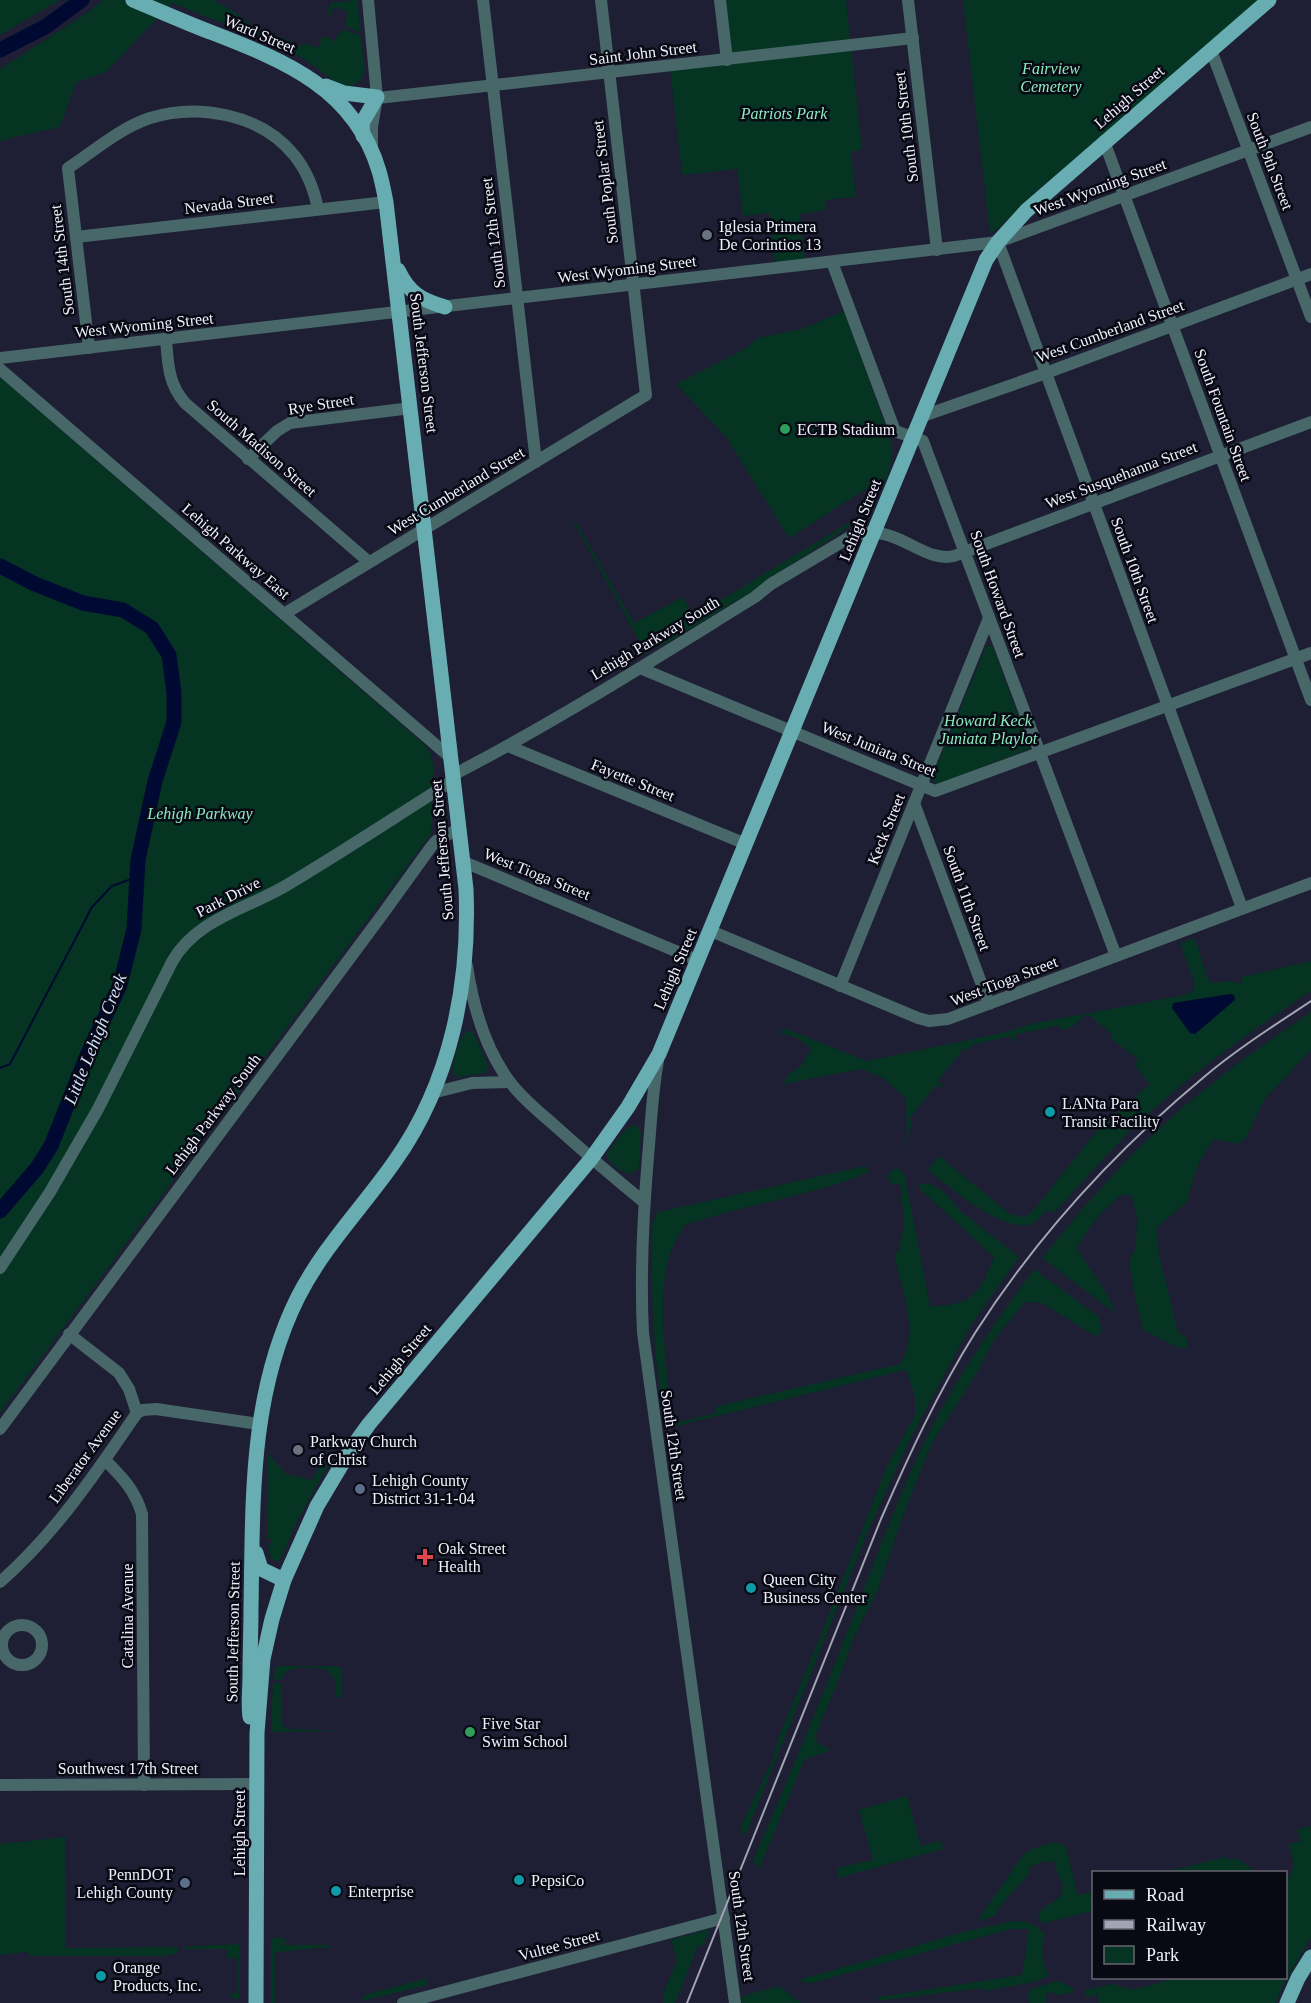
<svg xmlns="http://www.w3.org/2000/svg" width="1311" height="2003" viewBox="0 0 1311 2003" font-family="'Times New Roman',serif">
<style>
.green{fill:#053422}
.water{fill:#000932}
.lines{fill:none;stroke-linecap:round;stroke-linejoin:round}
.stream{stroke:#000932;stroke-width:2}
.river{stroke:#000932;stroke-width:15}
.minor{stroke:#476769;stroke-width:12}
.major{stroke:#68adb1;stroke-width:15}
.rail{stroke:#a4a4b4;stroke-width:2}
.worship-dot{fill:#6b7280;stroke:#090913;stroke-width:2}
.leisure-dot{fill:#2e9e5b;stroke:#090913;stroke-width:2}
.culture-dot{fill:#0f9aa8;stroke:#090913;stroke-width:2}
.service-dot{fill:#5c6f8a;stroke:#090913;stroke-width:2}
.health-dot{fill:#e0444e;stroke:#090913;stroke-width:2}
.labels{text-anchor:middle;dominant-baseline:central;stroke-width:5;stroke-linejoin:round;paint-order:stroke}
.street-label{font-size:16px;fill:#f0f0fd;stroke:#090913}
.park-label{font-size:16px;font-style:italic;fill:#8cecbe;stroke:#090913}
.poi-label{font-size:16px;fill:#f0f0fd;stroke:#090913;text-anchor:start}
.water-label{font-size:18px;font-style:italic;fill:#cedffd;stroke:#090913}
</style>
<rect width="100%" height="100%" fill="#1e1e34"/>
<g class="green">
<polygon points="0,0 60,0 0,35"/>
<polygon points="103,0 213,0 235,12 252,26 286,39 282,47 172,3 107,71 76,83 60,127 14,137 0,142 0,69 84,15"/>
<polygon points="357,0 361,33 345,26 348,12 335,6 331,15 329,14 326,19 331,3"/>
<polygon points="723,0 846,0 862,150 852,151 852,162 856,197 825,200 826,210 800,214 805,260 775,264 769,213 743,216 737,169 682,175 670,69 730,63"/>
<polygon points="963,0 1260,0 1031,196 1001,226 990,234"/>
<polygon points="343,29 361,36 365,71 359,82 347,87 338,84 303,58 285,49 288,40 302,46 304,43 318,48 323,36 335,41 339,32 342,33"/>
<path d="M844 311 892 444C893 457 890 468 886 481L882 479 789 538 726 437 676 384 745 349 758 338 802 329Z"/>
<polygon points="0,377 424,744 430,752 434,767 431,834 0,1413"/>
<polygon points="865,508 868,509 865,516 787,568 780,575 665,644 657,646 643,655 638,654 635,645 640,642 574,523 574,521 576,522 634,623 683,597 694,616 857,518 859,519 865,512"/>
<polygon points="989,645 993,647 1030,748 1027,750 940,783 935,783 932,779 933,775 986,647"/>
<path d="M1195 938 1207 977 1211 983 1231 981 1241 984 1242 977 1311 961V991C1258 1026 1205 1064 1157 1106 1120 1138 1088 1176 1055 1212L1045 1211C1040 1218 1035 1224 1027 1225 999 1229 949 1187 928 1170L939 1156 1010 1214 1024 1217 1033 1211 1100 1127 1150 1084 1134 1065 1138 1059 1110 1038 1112 1034 1087 1014C1079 1020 1071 1031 1060 1029L1059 1025 1015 1035 1016 1041 1013 1042 1011 1036 972 1045 969 1051 964 1048 938 1081 943 1085 940 1088 936 1085 909 1119 912 1122 906 1143 901 1148 907 1137 906 1098 883 1078 862 1069 783 1084 790 1073 802 1065 811 1048 797 1038 780 1033 784 1028 866 1061 1007 1032 1031 1024 1179 996 1192 992 1195 985 1180 943Z"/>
<path d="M1311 1012V1050L1265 1099 1246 1138 1239 1144 1214 1139C1199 1160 1193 1175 1188 1201L1156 1228 1159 1255 1178 1332 1187 1338V1348H1179L1143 1330 1136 1301 1129 1262 1136 1247 1137 1216 1131 1195H1121C1102 1210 1089 1227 1077 1248 1088 1270 1109 1289 1115 1313L1042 1258 1084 1207 1136 1150 1184 1106 1238 1063Z"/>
<path d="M467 1031 473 1032 489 1067 484 1073 459 1077 453 1074C451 1065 459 1036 467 1031Z"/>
<path d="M632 1125 638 1127 641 1133 639 1165 638 1170 629 1174C620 1171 609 1163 606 1154L626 1129Z"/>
<path d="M865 1166 869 1172C809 1197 746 1204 685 1225 680 1234 673 1244 670 1254 657 1296 665 1345 668 1388L660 1392C654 1350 652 1308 652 1266 652 1249 648 1227 658 1212Z"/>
<path d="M895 1169H900L905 1176 930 1306C972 1306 980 1294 994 1257L920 1189 919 1184C921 1184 928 1183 930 1184 940 1187 953 1200 958 1209L1019 1257 971 1325 909 1441 868 1531 745 1836 740 1828 772 1761 778 1739 824 1627 887 1466 915 1415V1396L906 1370 664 1429 661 1402H670L672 1424 715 1413 717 1406 900 1364C920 1334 902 1291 895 1259V1252L900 1250C899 1239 905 1230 904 1219 904 1212 901 1205 900 1199L903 1196 899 1183 892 1185 887 1178 890 1171Z"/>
<path d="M1034 1269 1099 1317 1102 1331 1097 1337 1042 1303 1025 1302 994 1340 976 1375 933 1441 906 1507 877 1592 854 1637 836 1687 827 1707 816 1735 817 1743 831 1750 805 1759 759 1869 753 1861C785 1786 817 1711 846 1635 873 1567 897 1498 929 1433 958 1375 996 1322 1034 1269Z"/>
<polygon points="268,1453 287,1475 302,1477 311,1481 326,1457 330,1459 330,1462 298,1519 280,1561 271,1560 268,1544 271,1543 271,1539 268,1539"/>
<path d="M275 1666H336L342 1668V1697H336V1681L327 1670C313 1667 286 1663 281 1680H274Z"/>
<polygon points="273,1683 281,1683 281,1719 283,1726 288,1729 342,1731 271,1732"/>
<polygon points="907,1796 921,1846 940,1841 943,1849 838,1878 837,1868 873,1860 859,1810"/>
<path d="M1311 1826V1938L1284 1983 1276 2003H1099L1097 1995 1085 1997V1990L1114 1984 1129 1989 1140 1988 1162 1982 1169 1978H1286V1880C1297 1867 1293 1859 1288 1844L1301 1841 1297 1829Z"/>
<polygon points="65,1837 66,1948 178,1947 178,1953 166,1956 29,1956 28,1952 0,1955 0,1844"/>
<path d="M1052 1843H1062L1066 1847 1078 1895 1093 1892V1911L1048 1922 1043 1923 1038 1918 1040 1911 1061 1896 1063 1885 1057 1873 1055 1862C1045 1861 1038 1862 1030 1867L1028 1875 998 1909 995 1916 977 1921 1023 1855 1032 1849Z"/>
<polygon points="1225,1857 1228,1860 1238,1859 1256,1872 1166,1872"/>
<path d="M1013 1921C1028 1921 1036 1923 1045 1935 1040 1950 1042 1962 1049 1976L1034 1982 984 1991 982 1988 877 2001 879 1997 1022 1975 1029 1929H1011L811 1983 800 1982 802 1979 967 1931Z"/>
<polygon points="709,1929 708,1937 704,1940 706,1945 698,1946 675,2003 663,2003 663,1994 677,1961 671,1940"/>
<path d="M273 1938H285L286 1945H329V1948C311 1947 294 1952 275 1952V2003H271V1939Z"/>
<polygon points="239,1944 239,1999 234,1999 229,1995 229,1993 237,1993 237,1958 228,1958 228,1949 183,1949 183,1947"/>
<polygon points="427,1978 428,1985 361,2001 365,1995"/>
<polygon points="1057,1981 1074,1988 1074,1990 1071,1993 1055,1995 1054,1992 1045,1994 1046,2003 1029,2003 1028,1993 1031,1989"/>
<polygon points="779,1986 801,2003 742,2003 741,1998 746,1995"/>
</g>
<polygon class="water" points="1230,994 1234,995 1235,1000 1195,1034 1190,1033 1172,1008 1173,1003"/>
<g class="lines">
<polyline class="stream" points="0,1068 10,1064 92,907 112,886 137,877"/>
<g class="river">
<polyline points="0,50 45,27 82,0"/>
<polyline points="0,566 35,584 83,603 123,610 152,628 169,655 174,693 174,722 155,781 138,860 134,929 120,985 86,1058 51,1146 37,1168 0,1211"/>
</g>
<g class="minor">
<polyline points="368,0 377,97 372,127 372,148"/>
<polyline points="483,0 536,462"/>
<polyline points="720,0 727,60"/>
<polyline points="908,0 937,250"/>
<polyline points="1211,50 1311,317"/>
<polyline points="369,99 913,38"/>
<polyline points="1104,141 1311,700"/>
<polyline points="76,237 386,202"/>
<polyline points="998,242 1242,908"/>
<polyline points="832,262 895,431 923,441 1116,956"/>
<path d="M166 339C168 363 168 384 185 403L369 562"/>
<path d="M89 348 68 168C94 151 120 128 150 118 198 103 261 114 294 155 307 171 314 189 318 209"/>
<polyline points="0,358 998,242 1311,127"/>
<polyline points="0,369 451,758"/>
<polyline points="920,417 1046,373 1311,274"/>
<polyline points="248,459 277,431 290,423 411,408"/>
<polyline points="284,614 646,395 601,0"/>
<polyline points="640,668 935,791 1311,653"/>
<polyline points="508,746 746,844"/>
<path d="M453 775C557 721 656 658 755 597L771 584 850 537C895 519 921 564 954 556L1311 422"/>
<polyline points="914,803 989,1004"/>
<polyline points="464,862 697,960"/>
<polyline points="711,931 918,1018 929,1021 948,1019 1311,883"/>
<path d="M467 966C473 1006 485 1049 510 1082 522 1098 538 1111 553 1124 583 1151 613 1177 644 1202"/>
<polyline points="840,986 989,618"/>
<path d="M658 1061C652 1093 651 1125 648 1157 643 1216 640 1274 643 1333L735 2003"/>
<polyline points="432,1093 472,1083 510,1082"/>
<path d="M0 1268 50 1192 98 1109 172 962C196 919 247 909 287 885 344 851 398 815 454 780"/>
<polyline points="69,1334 119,1373 129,1389 137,1413"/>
<polyline points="0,1429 382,915 431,847 436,841 460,828"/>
<path d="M105 1460C122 1477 135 1490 142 1514L144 1785"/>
<path d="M0 1582C55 1534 96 1473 137 1413L143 1410 156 1409 259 1424"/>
<circle cx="22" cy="1645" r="20"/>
<polyline points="0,1785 257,1784"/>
<polyline points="403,2003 724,1918"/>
</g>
<g class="major">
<path d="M133 0C160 11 186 23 213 33 285 61 355 89 379 171 382 181 384 192 386 202L466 889C470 984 451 1082 395 1161 363 1207 324 1246 298 1297 249 1395 253 1502 251 1608 251 1631 250 1653 250 1676 250 1689 248 1703 250 1717"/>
<polyline points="326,86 344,93 377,97 362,123 363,136"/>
<path d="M398 270C409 293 421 300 445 307"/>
<polyline points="256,1553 261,1569 284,1580"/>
<polyline points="256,2003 257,1733 263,1659 272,1619 284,1580 317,1506 351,1449 369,1424 591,1159 628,1107 659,1054 986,260 998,242 1026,211 1269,0"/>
<polyline points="1287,2003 1298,1978 1311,1957"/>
</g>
<path class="rail" d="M687 2003 881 1519C909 1455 938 1392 975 1333 1037 1236 1115 1151 1204 1077 1237 1049 1275 1025 1311 1001"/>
</g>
<g class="worship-dot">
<circle cx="707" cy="235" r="6"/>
<circle cx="298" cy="1450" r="6"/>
</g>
<g class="leisure-dot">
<circle cx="785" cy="429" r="6"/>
<circle cx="470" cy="1732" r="6"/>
</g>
<g class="culture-dot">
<circle cx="1050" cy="1112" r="6"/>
<circle cx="751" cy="1588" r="6"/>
<circle cx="519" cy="1880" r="6"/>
<circle cx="336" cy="1891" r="6"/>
<circle cx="101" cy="1976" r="6"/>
</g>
<g class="service-dot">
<circle cx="360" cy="1489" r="6"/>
<circle cx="185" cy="1883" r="6"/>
</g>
<path class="health-dot" d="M422 1548h6v6h6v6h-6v6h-6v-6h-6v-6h6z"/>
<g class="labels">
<g class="street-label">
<text transform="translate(260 34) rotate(23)">Ward Street</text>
<text transform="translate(643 53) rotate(-7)">Saint John Street</text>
<text transform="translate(1129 97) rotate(-41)">Lehigh Street</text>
<text transform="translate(906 127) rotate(-97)">South 10th Street</text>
<text transform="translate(1270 161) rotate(69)">South 9th Street</text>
<text transform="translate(605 182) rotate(-97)">South Poplar Street</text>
<text transform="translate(1100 187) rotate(-20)">West Wyoming Street</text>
<text transform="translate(229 203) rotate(-7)">Nevada Street</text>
<text transform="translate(493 233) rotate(-97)">South 12th Street</text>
<text transform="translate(62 260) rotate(-97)">South 14th Street</text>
<text transform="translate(627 269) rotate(-7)">West Wyoming Street</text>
<text transform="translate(144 325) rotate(-6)">West Wyoming Street</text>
<text transform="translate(1110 331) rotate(-20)">West Cumberland Street</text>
<text transform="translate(424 363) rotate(83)">South Jefferson Street</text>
<text transform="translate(321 404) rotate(-9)">Rye Street</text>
<text transform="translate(1223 415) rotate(70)">South Fountain Street</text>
<text transform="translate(262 448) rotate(41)">South Madison Street</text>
<text transform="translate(1121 475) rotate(-21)">West Susquehanna Street</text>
<text transform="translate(456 491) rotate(-31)">West Cumberland Street</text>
<text transform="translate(860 520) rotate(-68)">Lehigh Street</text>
<text transform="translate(236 551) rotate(41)">Lehigh Parkway East</text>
<text transform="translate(1135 570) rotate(70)">South 10th Street</text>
<text transform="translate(998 594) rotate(70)">South Howard Street</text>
<text transform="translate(655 638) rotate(-31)">Lehigh Parkway South</text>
<text transform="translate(879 749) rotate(22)">West Juniata Street</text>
<text transform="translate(633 780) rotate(22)">Fayette Street</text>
<text transform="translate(886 829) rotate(-68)">Keck Street</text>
<text transform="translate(442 850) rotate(-95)">South Jefferson Street</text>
<text transform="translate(537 874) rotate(22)">West Tioga Street</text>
<text transform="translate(228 897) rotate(-27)">Park Drive</text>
<text transform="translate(967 898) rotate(70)">South 11th Street</text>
<text transform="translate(675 969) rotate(-67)">Lehigh Street</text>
<text transform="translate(1004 981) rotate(-21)">West Tioga Street</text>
<text transform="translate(213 1114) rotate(-53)">Lehigh Parkway South</text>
<text transform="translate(400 1359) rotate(-50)">Lehigh Street</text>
<text transform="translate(674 1445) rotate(82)">South 12th Street</text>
<text transform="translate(85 1456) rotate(-54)">Liberator Avenue</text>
<text transform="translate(127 1616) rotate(-90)">Catalina Avenue</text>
<text transform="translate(233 1632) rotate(-89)">South Jefferson Street</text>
<text x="128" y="1768">Southwest 17th Street</text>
<text transform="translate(239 1833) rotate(-90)">Lehigh Street</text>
<text transform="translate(742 1926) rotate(82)">South 12th Street</text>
<text transform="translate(559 1945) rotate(-15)">Vultee Street</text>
</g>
<g class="park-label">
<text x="1051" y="68">Fairview<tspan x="1051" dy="18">Cemetery</tspan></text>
<text x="784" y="113">Patriots Park</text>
<text x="988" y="720">Howard Keck<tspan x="988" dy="18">Juniata Playlot</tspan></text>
<text x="200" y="813">Lehigh Parkway</text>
</g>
<g class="poi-label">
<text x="719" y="226">Iglesia Primera<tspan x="719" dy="18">De Corintios 13</tspan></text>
<text x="797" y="429">ECTB Stadium</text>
<text x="1062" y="1103">LANta Para<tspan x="1062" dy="18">Transit Facility</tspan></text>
<text x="310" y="1441">Parkway Church<tspan x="310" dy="18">of Christ</tspan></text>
<text x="372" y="1480">Lehigh County<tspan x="372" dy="18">District 31-1-04</tspan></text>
<text x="438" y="1548">Oak Street<tspan x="438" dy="18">Health</tspan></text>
<text x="763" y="1579">Queen City<tspan x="763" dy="18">Business Center</tspan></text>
<text x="482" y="1723">Five Star<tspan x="482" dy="18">Swim School</tspan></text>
<text x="173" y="1874" text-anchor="end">PennDOT<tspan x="173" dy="18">Lehigh County</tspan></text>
<text x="531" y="1880">PepsiCo</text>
<text x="348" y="1891">Enterprise</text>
<text x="113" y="1967">Orange<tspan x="113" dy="18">Products, Inc.</tspan></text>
</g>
<g class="water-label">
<text transform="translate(95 1039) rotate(-68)">Little Lehigh Creek</text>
</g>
</g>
<rect x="1092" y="1871" width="195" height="108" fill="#090913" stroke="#656571" stroke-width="1.5"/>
<rect x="1104" y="1890" width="30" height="9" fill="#68adb1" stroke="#656571" stroke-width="1.5"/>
<text x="1146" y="1901" font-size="18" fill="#f0f0fd">Road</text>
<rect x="1104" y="1920" width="30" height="9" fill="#a4a4b4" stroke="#656571" stroke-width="1.5"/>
<text x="1146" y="1931" font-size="18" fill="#f0f0fd">Railway</text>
<rect x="1104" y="1946" width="30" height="18" fill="#053422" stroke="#656571" stroke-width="1.5"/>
<text x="1146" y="1961" font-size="18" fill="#f0f0fd">Park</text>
</svg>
